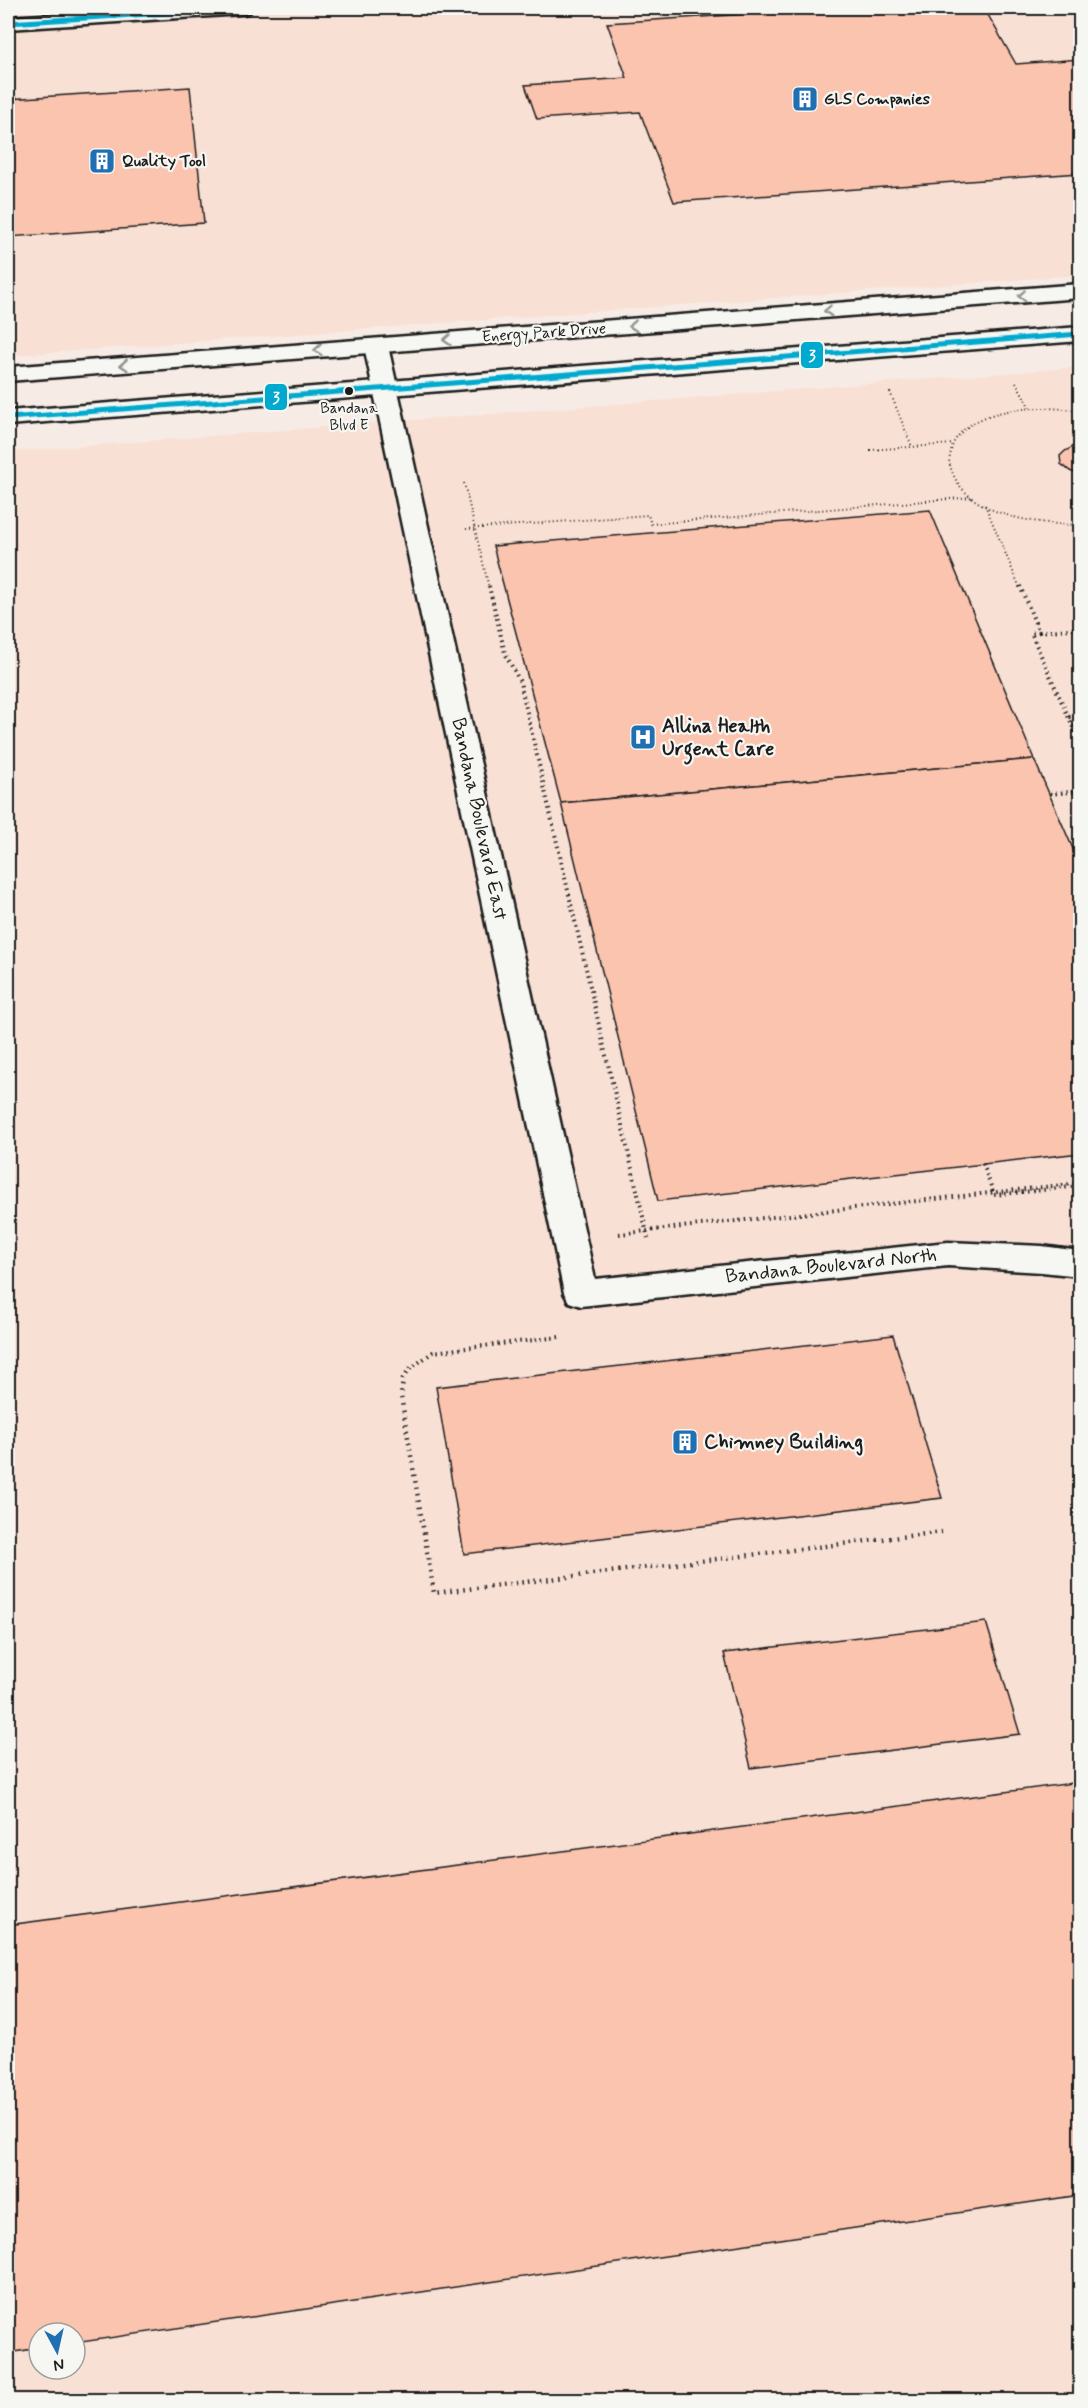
<svg xmlns="http://www.w3.org/2000/svg" width="1088" height="2408" viewBox="0 0 1088 2408" font-family="Mynerve,sans-serif">
<style>
.built{fill:#f8e0d5;fill-rule:evenodd}
.building{fill:#fbc4af;stroke:#1c1c1c;stroke-width:1.5}
.lines{fill:none;stroke-linecap:round;stroke-linejoin:round}
.minor-casing{stroke:#1c1c1c;stroke-width:5}
.tertiary-casing{stroke:#1c1c1c;stroke-width:5}
.path-far2{stroke:#1c1c1c;stroke-width:2;stroke-dasharray:1 3;stroke-linecap:butt}
.path-far1{stroke:#1c1c1c;stroke-width:4;stroke-dasharray:1.5 4;stroke-linecap:butt}
.path{stroke:#1c1c1c;stroke-width:4.5;stroke-dasharray:1.5 5;stroke-linecap:butt}
.minor{fill:#f6f6f2;fill-rule:evenodd}
.tertiary{fill:#f6f6f2;fill-rule:evenodd}
.path-bridge{stroke:#1c1c1c;stroke-width:4;stroke-dasharray:1.5 4;stroke-linecap:butt}
.bus-1-casing{stroke:#f6f6f2;stroke-width:8}
.bus-1{stroke:#00a9ce;stroke-width:5}
.oneway{stroke:#949492}
.bus-dot{fill:#1c1c1c;stroke:#f6f6f2;stroke-width:2}
.labels{text-anchor:middle;dominant-baseline:central;stroke-width:4.5;stroke-linejoin:round;paint-order:stroke}
.far-bus-label{font-size:15px;fill:#1c1c1c;stroke:#f6f6f2}
.far-poi-label{font-size:16px;font-weight:bold;fill:#1c1c1c;stroke:#f6f6f2;text-anchor:start}
.far-street-label{font-size:16px;fill:#1c1c1c;stroke:#f6f6f2}
.poi-label{font-size:20px;font-weight:bold;fill:#1c1c1c;stroke:#f6f6f2;text-anchor:start}
.street-label{font-size:20px;fill:#1c1c1c;stroke:#f6f6f2}
.line-badge{stroke:#f6f6f2;stroke-width:2}
.badge-label{font-size:16px;text-anchor:middle;font-weight:bold;fill:#fff}
</style>
<rect width="100%" height="100%" fill="#f7ece5"/>
<filter id="ink" filterUnits="userSpaceOnUse"><feTurbulence type="fractalNoise" baseFrequency=".0167" numOctaves="2"/><feDisplacementMap in="SourceGraphic" scale="12" xChannelSelector="R" yChannelSelector="G"/><feConvolveMatrix kernelMatrix="1 2 1 2 8 2 1 2 1" color-interpolation-filters="sRGB"/></filter>
<g filter="url(#ink)">
<g class="built">
<polygon points="8,8 1080,8 1080,275 8,356"/>
<path d="M1080 367V2400H8V452ZM39 2333H75V2369H39Z"/>
</g>
<g class="building">
<polygon points="842,8 984,8 1016,64 1080,59 1080,173 674,202 640,112 537,119 525,85 627,78 607,23"/>
<polygon points="190,87 204,223 8,237 8,99"/>
<polygon points="1075,446 1080,446 1080,475 1070,471 1061,464 1060,456 1065,451"/>
<polygon points="930,510 1034,759 561,803 493,546"/>
<polygon points="1034,759 1080,865 1080,1153 658,1201 561,803"/>
<polygon points="893,1335 942,1498 464,1554 436,1387"/>
<polygon points="986,1622 1020,1734 751,1768 724,1653"/>
<polygon points="1080,1782 1080,2195 75,2343 75,2333 39,2333 39,2348 8,2353 8,1925"/>
</g>
<g class="lines">
<defs>
<g id="minor">
<polygon points="158,8 253,8 250,12 243,14 8,29 8,17"/>
<polygon points="376,339 384,341 388,346 595,1279 948,1242 1042,1246 1080,1251 1080,1276 1042,1272 948,1266 581,1306 569,1302 564,1293 364,346 368,341"/>
</g>
<g id="tertiary">
<polygon points="1080,284 1080,298 8,381 8,367"/>
<polygon points="1080,327 1080,341 8,425 8,411"/>
</g>
</defs>
<use href="#minor" class="minor-casing"/>
<use href="#tertiary" class="tertiary-casing"/>
<g class="path-far2">
<polyline points="1016,382 1030,408"/>
<polyline points="890,392 912,447"/>
<path d="M1080 411C1044 405 975 405 954 442 951 447 951 454 949 460 958 516 1035 524 1080 525"/>
<polyline points="870,450 952,444"/>
<polyline points="464,483 489,588"/>
<polyline points="985,505 1020,588"/>
<polyline points="466,529 648,515 651,524 973,497"/>
</g>
<g class="path-far1">
<polyline points="489,586 505,653 520,682 648,1238"/>
<polyline points="1020,586 1039,632 1031,633 1080,743"/>
<polyline points="1039,632 1080,628"/>
<polyline points="1069,717 1080,716"/>
<polyline points="1050,794 1080,791"/>
<polyline points="619,1234 1080,1183"/>
<polyline points="410,1369 433,1352 559,1337"/>
</g>
<polyline class="path" points="411,1368 403,1379 401,1396 434,1593 942,1532"/>
<use href="#minor" class="minor"/>
<use href="#tertiary" class="tertiary"/>
<polyline class="path-bridge" points="983,1164 994,1195 1080,1186"/>
<defs>
<g id="bus-1">
<polyline points="8,23 243,8"/>
<polyline points="8,418 1080,334"/>
</g>
</defs>
<use href="#bus-1" class="bus-1-casing"/>
<use href="#bus-1" class="bus-1"/>
</g>
<defs><path id="oneway-chevron" d="M-2-3.5L2.5 0L-2 3.5" fill="none" stroke-width="1.6" stroke-linecap="round" stroke-linejoin="round" transform="scale(1.5)"/></defs>
<g class="oneway">
<use href="#oneway-chevron" transform="translate(1022 296) rotate(176)"/>
<use href="#oneway-chevron" transform="translate(828 311) rotate(176)"/>
<use href="#oneway-chevron" transform="translate(633 326) rotate(176)"/>
<use href="#oneway-chevron" transform="translate(447 340) rotate(176)"/>
<use href="#oneway-chevron" transform="translate(318 350) rotate(176)"/>
<use href="#oneway-chevron" transform="translate(124 365) rotate(176)"/>
</g>
</g>
<defs>
<symbol id="building-square" viewBox="-11 -11 22 22"><rect x="-9" y="-9" width="18" height="18" rx="4" fill="#1f6fb2" stroke="#f6f6f2"/><path d="M-4-6H4V6H1V3H-1V6H-4ZM-2.5-4.3h1.7v1.8h-1.7ZM.8-4.3h1.7v1.8H.8ZM-2.5-1h1.7V.8h-1.7ZM.8-1h1.7V.8H.8Z" fill="#fff"/></symbol>
<symbol id="hospital-square" viewBox="-11 -11 22 22"><rect x="-9" y="-9" width="18" height="18" rx="4" fill="#1f6fb2" stroke="#f6f6f2"/><path d="M-5-5h3v3.5h4V-5h3V5h-3V1.5h-4V5h-3Z" fill="#fff"/></symbol>
</defs>
<g fill-rule="evenodd">
<use href="#building-square" x="790" y="84" width="30" height="30"/>
<use href="#building-square" x="87" y="146" width="30" height="30"/>
<use href="#hospital-square" x="628" y="722" width="30" height="30"/>
<use href="#building-square" x="670" y="1427" width="30" height="30"/>
</g>
<circle class="bus-dot" cx="349" cy="391" r="5"/>
<g class="labels">
<g class="far-bus-label">
<text x="349" y="409">Bandana<tspan x="349" dy="17">Blvd E</tspan></text>
</g>
<g class="far-poi-label">
<text x="824" y="99">GLS Companies</text>
<text x="122" y="161">Quality Tool</text>
</g>
<g class="far-street-label">
<text transform="translate(544 333) rotate(-4)">Energy Park Drive</text>
</g>
<g class="poi-label">
<text x="662" y="726">Allina Health<tspan x="662" dy="23">Urgent Care</tspan></text>
<text x="704" y="1442">Chimney Building</text>
</g>
<g class="street-label">
<text transform="translate(479 819) rotate(78)">Bandana Boulevard East</text>
<text transform="translate(831 1266) rotate(-6)">Bandana Boulevard North</text>
</g>
</g>
<g class="line-badge">
<rect x="800" y="341" width="24" height="28" rx="6" fill="#00a9ce"/>
<rect x="264" y="383" width="24" height="28" rx="6" fill="#00a9ce"/>
</g>
<g class="badge-label">
<text x="812" y="361">3</text>
<text x="276" y="403">3</text>
</g>
<rect width="1088" height="2408" fill="none" stroke="#f6f6f2" stroke-width="30"/>
<rect x="15" y="15" width="1058" height="2378" fill="none" stroke="#1c1c1c" stroke-width="2" filter="url(#ink)"/>
<g transform="translate(57 2351) rotate(172)"><circle r="28" fill="#f6f6f2" stroke="#9f9f9c" stroke-width="1.5"/>
<path d="M0-4.5L10 22L0 15L-10 22Z" fill="#1f6fb2"/>
<text y="-9" font-size="16" font-weight="bold" text-anchor="middle" fill="#1c1c1c">N</text>
</g>
</svg>
